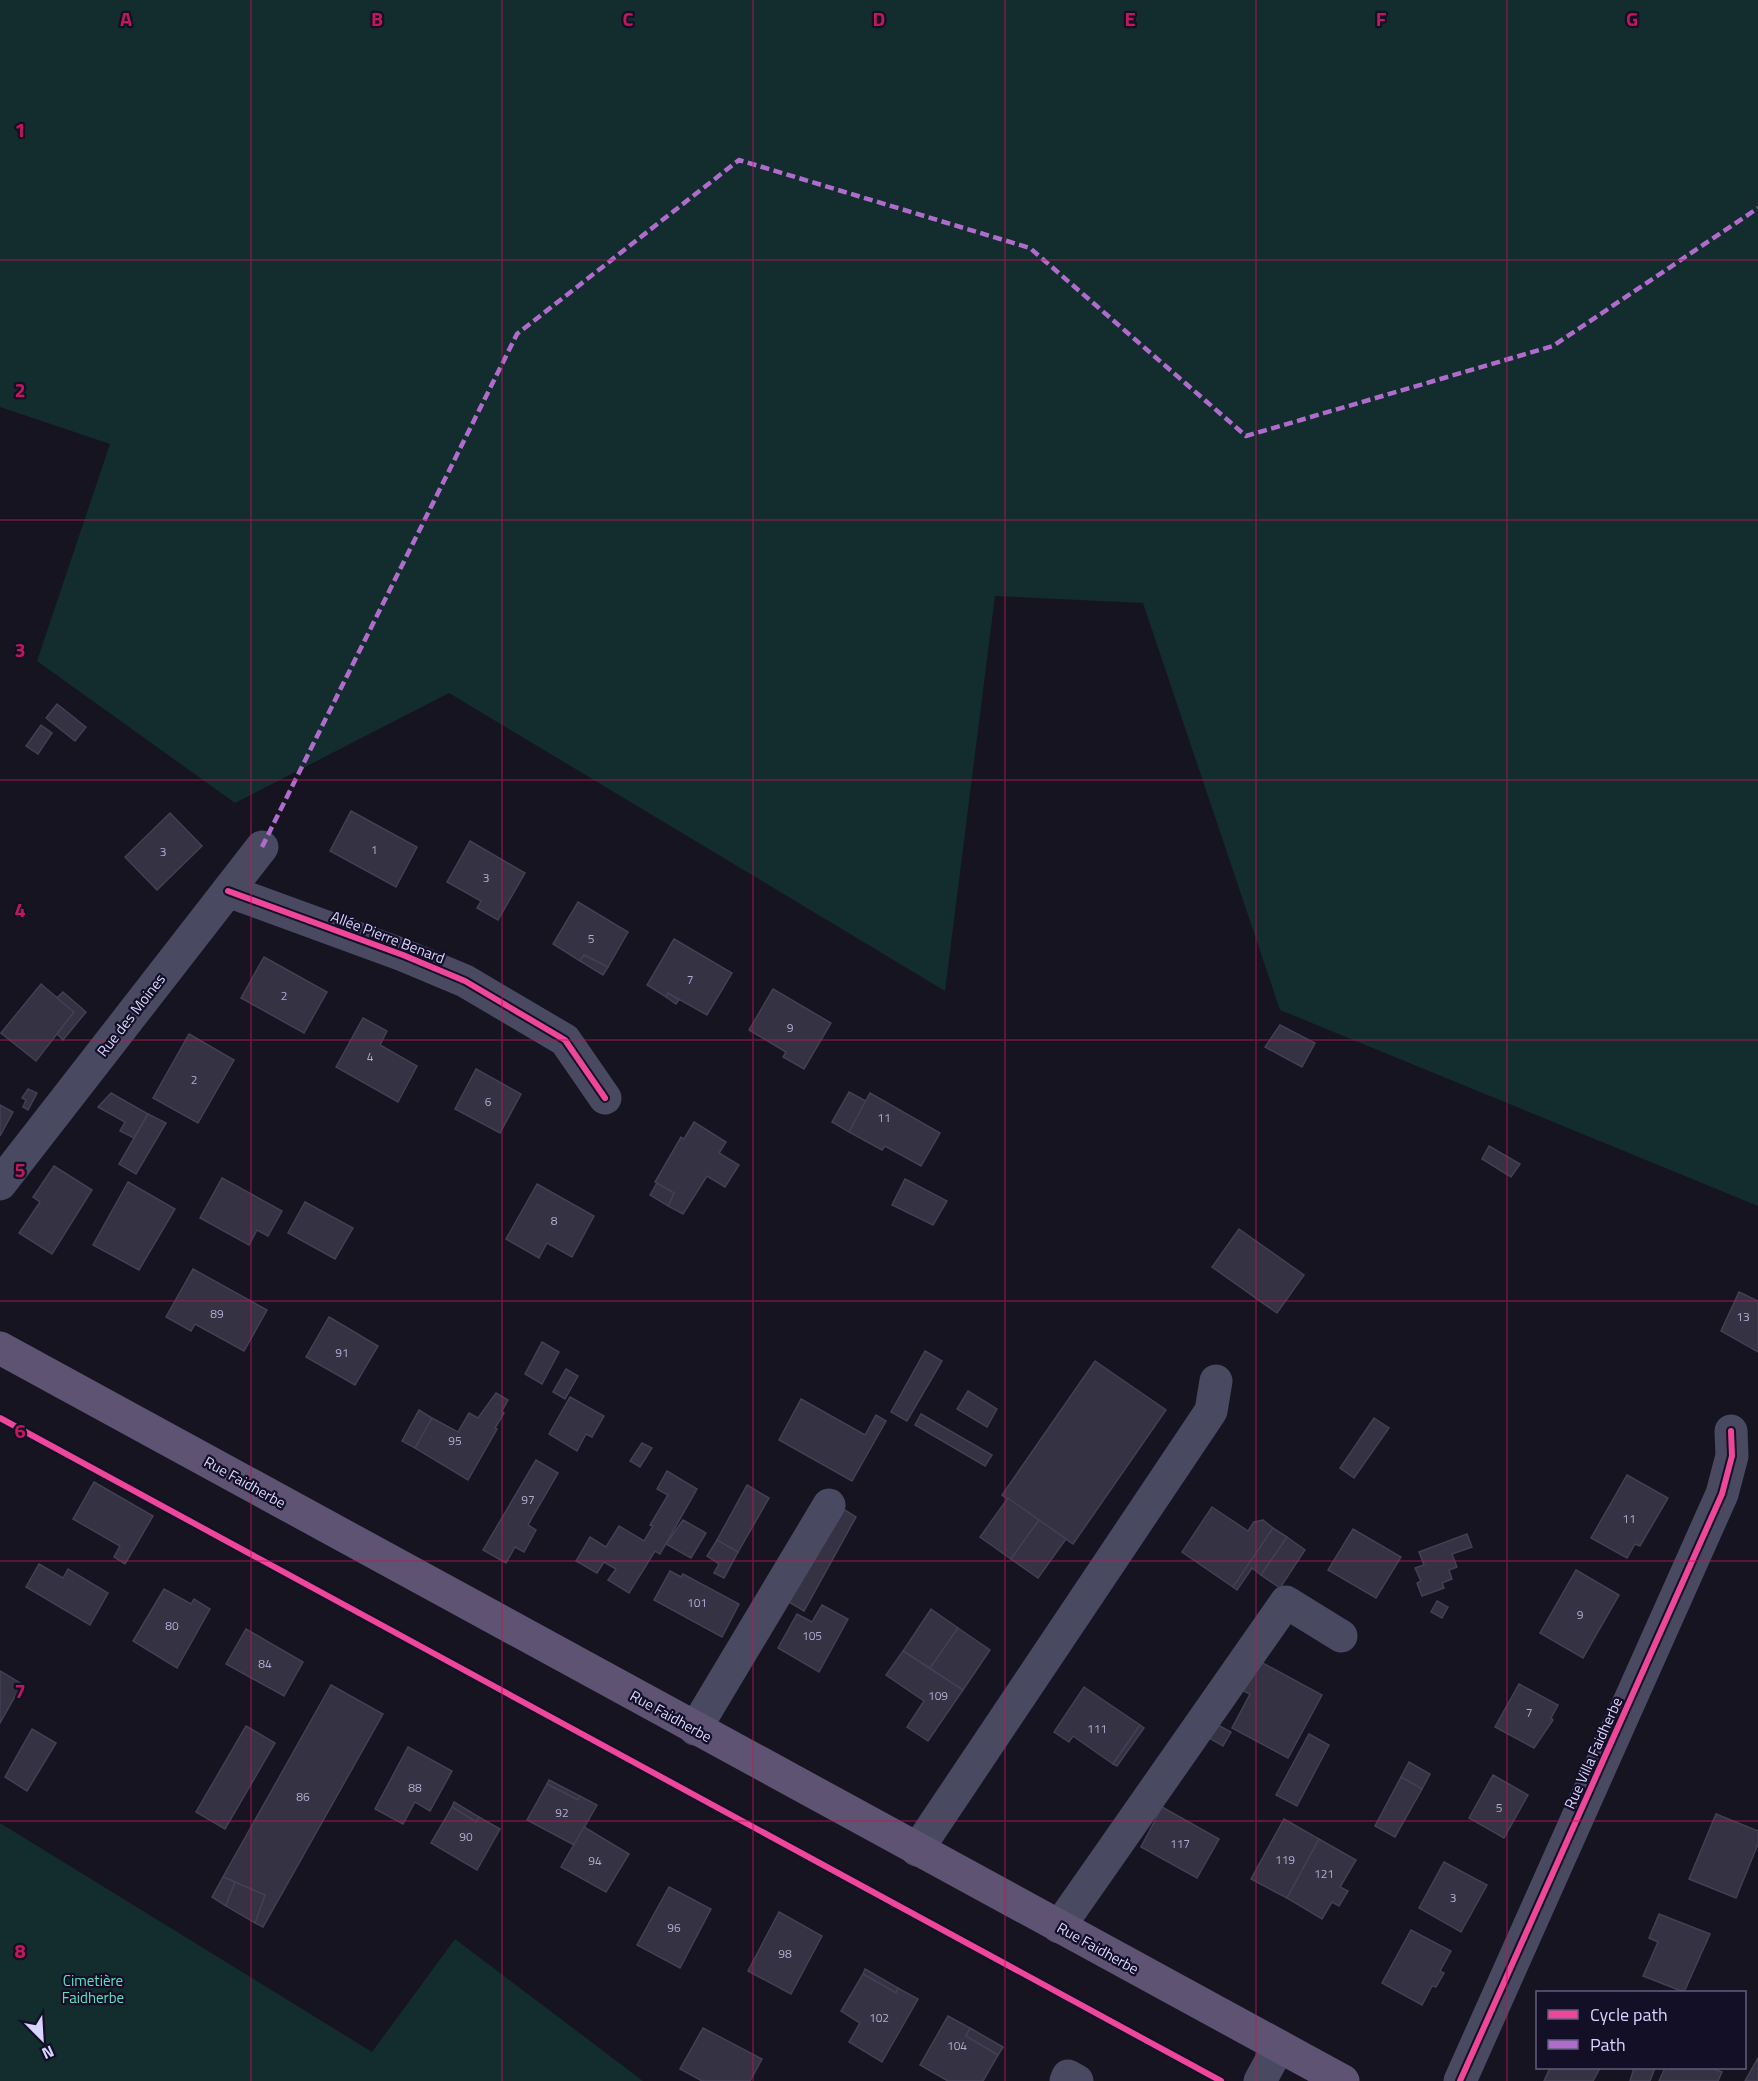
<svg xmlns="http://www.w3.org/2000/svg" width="1758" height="2081" viewBox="0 0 1758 2081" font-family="'Titillium Web',sans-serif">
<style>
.green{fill:#132c2d}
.building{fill:#343243;stroke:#433f54;stroke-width:1.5}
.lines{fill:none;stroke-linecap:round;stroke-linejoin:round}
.minor{stroke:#4a4962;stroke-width:33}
.major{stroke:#5e5373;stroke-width:33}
.quiet{stroke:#b06ccc;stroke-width:4.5;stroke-dasharray:9 4.5;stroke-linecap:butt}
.cycleway-casing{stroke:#130f26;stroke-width:10}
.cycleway{stroke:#ed469a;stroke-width:6}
.grid{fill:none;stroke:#c2185b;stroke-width:1.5;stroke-opacity:0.55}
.labels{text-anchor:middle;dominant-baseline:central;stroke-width:4.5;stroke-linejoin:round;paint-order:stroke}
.number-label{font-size:12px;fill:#b0acd0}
.street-label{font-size:15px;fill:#d9d4ff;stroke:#130f26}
.park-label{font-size:15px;fill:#5fe0c0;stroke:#130f26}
.grid-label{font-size:20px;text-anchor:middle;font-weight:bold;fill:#c2185b;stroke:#130f26;stroke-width:4.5;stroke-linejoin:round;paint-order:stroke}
</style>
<rect width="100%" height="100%" fill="#161421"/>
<g class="green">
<polygon points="0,0 1758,0 1758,1206 1280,1010 1143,603 995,596 945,991 449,693 235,803 37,661 110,444 0,407"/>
<polygon points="0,1823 372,2052 455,1939 643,2081 0,2081"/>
</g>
<g class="building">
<polygon points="57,704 86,727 75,741 46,718"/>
<polygon points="41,725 52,733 38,754 26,746"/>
<polygon points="351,811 417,847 396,887 330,851"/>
<polygon points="170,813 202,846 157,890 125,857"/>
<polygon points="470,841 525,873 498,920 477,908 481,901 447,882"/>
<polygon points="578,902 628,932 608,967 584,955 580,961 553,944"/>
<polygon points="674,939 732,973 707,1015 668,993 666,997 647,985"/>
<polygon points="584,955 608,967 603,975 580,961"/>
<polygon points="264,957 327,992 304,1033 241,998"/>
<polygon points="41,984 74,1012 36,1061 1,1033"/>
<polygon points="773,989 831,1023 804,1069 783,1057 786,1052 749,1030"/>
<polygon points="63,992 86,1012 63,1040 57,1034 74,1012 57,998"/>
<polygon points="668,993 679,1000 676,1004 666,997"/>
<polygon points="363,1018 387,1031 380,1045 417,1066 398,1102 336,1067"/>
<polygon points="1280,1025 1315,1043 1302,1067 1265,1047"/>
<polygon points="189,1034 234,1060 198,1123 153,1098"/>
<polygon points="476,1069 521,1094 500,1133 455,1109"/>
<polygon points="28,1089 37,1093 28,1110 23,1107 26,1100 22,1098"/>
<polygon points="849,1092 866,1101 849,1132 832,1122"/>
<polygon points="111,1093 148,1114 134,1138 120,1131 125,1122 98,1107"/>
<polygon points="870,1093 940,1133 921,1166 885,1146 882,1150 849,1132"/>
<polygon points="0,1105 13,1112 0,1136"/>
<polygon points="148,1114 166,1123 136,1174 119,1164"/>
<polygon points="694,1122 726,1142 719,1153 739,1165 725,1187 707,1176 683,1214 668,1206 674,1193 655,1182 681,1137 684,1139"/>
<polygon points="1489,1146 1520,1164 1511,1177 1482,1159"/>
<polygon points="54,1166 92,1190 52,1254 19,1233 40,1202 33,1197"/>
<polygon points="222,1178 282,1211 268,1236 257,1230 249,1245 200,1218"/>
<polygon points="905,1179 947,1201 933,1225 892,1205"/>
<polygon points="128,1182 175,1209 139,1270 93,1245"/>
<polygon points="657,1183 674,1193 668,1206 650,1195"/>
<polygon points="537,1184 594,1216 572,1257 547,1243 539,1258 506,1239"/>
<polygon points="305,1202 353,1228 335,1259 288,1233"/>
<polygon points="1239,1229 1304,1275 1277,1313 1212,1267"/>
<polygon points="193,1269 267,1310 244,1351 195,1324 191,1331 166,1317"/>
<polygon points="1739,1292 1758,1301 1758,1352 1721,1331"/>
<polygon points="329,1317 378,1346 355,1385 306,1357"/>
<polygon points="542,1342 559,1352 542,1384 525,1374"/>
<polygon points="925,1351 942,1361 907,1421 891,1412"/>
<polygon points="1095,1361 1166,1410 1073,1544 1002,1495"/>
<polygon points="566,1369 578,1376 565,1399 553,1392"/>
<polygon points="968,1391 997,1409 987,1427 957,1409"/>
<polygon points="496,1393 508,1400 502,1411 504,1413 495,1428 497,1429 468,1480 415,1448 432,1418 458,1432 469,1413 478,1418"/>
<polygon points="570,1397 604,1416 592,1437 586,1434 577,1451 549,1434"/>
<polygon points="801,1399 865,1435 876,1415 886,1421 852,1481 779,1440"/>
<polygon points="419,1410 432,1418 415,1448 402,1441"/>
<polygon points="921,1414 992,1455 985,1466 915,1425"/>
<polygon points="1374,1418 1389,1428 1354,1478 1340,1468"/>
<polygon points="642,1443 652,1448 640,1467 630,1461"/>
<polygon points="536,1460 558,1473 528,1525 536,1530 524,1552 515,1547 506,1563 483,1550"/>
<polygon points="667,1471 697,1489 660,1554 655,1551 629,1593 608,1580 616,1569 604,1562 597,1573 576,1561 590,1537 606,1547 619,1526 644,1541 653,1526 650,1525 668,1495 657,1489"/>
<polygon points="1627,1475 1668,1498 1640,1546 1635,1544 1627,1558 1591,1538"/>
<polygon points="94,1482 153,1516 125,1564 114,1557 120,1546 73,1519"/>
<polygon points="747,1485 769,1498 738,1552 717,1540"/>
<polygon points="1008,1498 1039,1520 1011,1559 980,1537"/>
<polygon points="840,1507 856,1517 804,1611 787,1601"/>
<polygon points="1212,1507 1248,1531 1254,1522 1263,1520 1273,1528 1233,1587 1182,1552"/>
<polygon points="683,1520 706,1533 691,1558 666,1544"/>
<polygon points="1039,1520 1066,1539 1038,1578 1011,1559"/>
<polygon points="1273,1528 1287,1537 1261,1575 1252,1568 1237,1590 1233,1587"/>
<polygon points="1353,1529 1401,1557 1376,1598 1328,1570"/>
<polygon points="1467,1534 1472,1547 1452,1554 1457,1567 1449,1570 1452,1579 1442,1583 1444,1588 1422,1596 1417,1583 1421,1581 1415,1568 1424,1565 1419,1552"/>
<polygon points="1287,1537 1305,1550 1280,1588 1261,1575"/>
<polygon points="717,1540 738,1552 724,1578 714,1573 719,1564 707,1556"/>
<polygon points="39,1564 63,1578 68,1569 108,1593 90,1625 26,1587"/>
<polygon points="1576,1570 1619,1595 1583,1658 1540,1633"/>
<polygon points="670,1571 681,1577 683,1574 739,1604 722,1637 654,1600"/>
<polygon points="164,1589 191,1604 194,1599 210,1609 177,1668 133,1641"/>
<polygon points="1437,1601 1448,1607 1442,1618 1431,1612"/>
<polygon points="822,1605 848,1619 819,1672 778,1648 797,1614 812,1622"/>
<polygon points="931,1609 958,1628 930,1668 903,1651"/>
<polygon points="958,1628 990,1650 963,1690 930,1668"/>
<polygon points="246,1629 303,1662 284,1696 226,1664"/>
<polygon points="903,1651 963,1690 928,1741 907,1727 924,1701 886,1675"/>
<polygon points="1259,1661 1322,1695 1288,1758 1232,1728 1250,1694 1243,1691"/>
<polygon points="0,1671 22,1684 0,1723"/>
<polygon points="1519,1684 1558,1705 1551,1718 1553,1720 1534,1748 1495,1727"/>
<polygon points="331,1685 383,1714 263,1927 255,1923 265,1895 223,1877"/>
<polygon points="1084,1687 1140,1725 1113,1764 1073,1736 1069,1742 1054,1732"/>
<polygon points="1216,1724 1231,1732 1223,1746 1209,1738"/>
<polygon points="1140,1725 1144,1728 1117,1766 1113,1764"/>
<polygon points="246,1726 275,1743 225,1829 196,1812"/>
<polygon points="32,1729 56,1743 27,1791 5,1777"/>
<polygon points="1309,1734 1329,1745 1297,1806 1276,1795"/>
<polygon points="408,1747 452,1771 430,1811 415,1802 403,1824 375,1809"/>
<polygon points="1409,1762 1430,1774 1422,1789 1401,1777"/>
<polygon points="1493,1775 1528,1795 1504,1838 1469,1818"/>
<polygon points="1401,1777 1422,1789 1395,1837 1375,1826"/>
<polygon points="549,1780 580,1796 578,1800 547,1784"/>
<polygon points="547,1784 578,1800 580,1796 597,1805 574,1845 527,1820"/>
<polygon points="454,1802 479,1817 476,1822 452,1807"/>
<polygon points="452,1807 476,1822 479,1817 500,1829 477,1870 431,1843"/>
<polygon points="1162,1807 1219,1839 1197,1878 1141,1847"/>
<polygon points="1716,1814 1758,1831 1758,1844 1736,1898 1689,1879"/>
<polygon points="1284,1819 1319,1839 1287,1898 1251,1879"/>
<polygon points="584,1827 629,1854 606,1892 561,1867"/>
<polygon points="1319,1839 1356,1860 1340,1887 1348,1891 1339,1906 1332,1902 1322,1919 1287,1898"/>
<polygon points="1444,1862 1487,1885 1461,1932 1419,1908"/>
<polygon points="223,1877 235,1882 226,1906 212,1897"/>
<polygon points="235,1882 265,1895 255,1923 226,1906"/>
<polygon points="669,1887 711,1909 680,1968 637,1945"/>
<polygon points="779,1912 822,1936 791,1994 748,1971"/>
<polygon points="1659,1914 1710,1934 1684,1992 1643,1976 1658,1942 1649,1938"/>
<polygon points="1411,1930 1451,1951 1440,1971 1444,1973 1436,1987 1432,1986 1422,2005 1382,1983"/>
<polygon points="865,1969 898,1988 896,1993 863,1974"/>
<polygon points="863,1974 896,1993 898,1988 918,1999 882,2062 849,2042 860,2023 841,2011"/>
<polygon points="948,2016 970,2028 966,2036 998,2055 983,2081 948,2081 920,2065"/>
<polygon points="703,2028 762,2059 750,2081 702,2081 680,2069"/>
<polygon points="970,2028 1003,2047 998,2055 966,2036"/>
<polygon points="1758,2058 1758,2081 1745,2081"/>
<polygon points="1550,2068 1600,2068 1593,2081 1544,2081"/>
<polygon points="1634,2068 1655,2068 1650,2081 1630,2081"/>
<polygon points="1665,2068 1711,2068 1722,2072 1718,2081 1659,2081"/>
</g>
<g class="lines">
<g class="minor">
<polyline points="228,891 403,955 465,981 565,1040 605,1098"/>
<polyline points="0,1184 262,847"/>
<polyline points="695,1729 829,1505"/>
<polyline points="917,1850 1211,1411 1216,1381"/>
<polyline points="1059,1927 1286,1602 1341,1636"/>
<polyline points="1066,2081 1068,2076 1077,2081"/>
<polyline points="1260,2081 1279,2046"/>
<polyline points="1460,2081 1722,1494 1732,1456 1731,1431"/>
</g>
<polyline class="major" points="0,1348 1343,2081"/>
<polyline class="quiet" points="262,847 517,334 739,160 1030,248 1246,436 1553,346 1758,208"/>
<defs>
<g id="cycleway">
<polyline points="228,891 403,955 465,981 565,1040 605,1098"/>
<polyline points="0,1418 1221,2081"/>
<polyline points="1460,2081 1722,1494 1732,1456 1731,1431"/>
</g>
</defs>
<use href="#cycleway" class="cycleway-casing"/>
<use href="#cycleway" class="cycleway"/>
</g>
<path class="grid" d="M251 0V2081M502 0V2081M753 0V2081M1005 0V2081M1256 0V2081M1507 0V2081M0 260H1758M0 520H1758M0 780H1758M0 1040H1758M0 1301H1758M0 1561H1758M0 1821H1758"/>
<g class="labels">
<g class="number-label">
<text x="374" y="849">1</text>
<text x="163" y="851">3</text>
<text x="486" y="877">3</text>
<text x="591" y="938">5</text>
<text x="690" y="979">7</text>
<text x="284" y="995">2</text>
<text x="790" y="1027">9</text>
<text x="370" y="1056">4</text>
<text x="194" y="1079">2</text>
<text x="488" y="1101">6</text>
<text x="884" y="1117">11</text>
<text x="554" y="1220">8</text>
<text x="217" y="1313">89</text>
<text x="1743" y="1316">13</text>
<text x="342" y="1352">91</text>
<text x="455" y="1440">95</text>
<text x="528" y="1499">97</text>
<text x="1629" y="1518">11</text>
<text x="697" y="1602">101</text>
<text x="1580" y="1614">9</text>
<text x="172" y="1625">80</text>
<text x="812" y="1635">105</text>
<text x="265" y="1663">84</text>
<text x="938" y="1695">109</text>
<text x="1529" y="1712">7</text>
<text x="1097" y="1728">111</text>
<text x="415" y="1787">88</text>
<text x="303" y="1796">86</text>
<text x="1499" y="1807">5</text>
<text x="562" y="1812">92</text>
<text x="466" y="1836">90</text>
<text x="1180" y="1843">117</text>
<text x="1285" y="1859">119</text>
<text x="595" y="1860">94</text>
<text x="1324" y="1873">121</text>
<text x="1453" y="1897">3</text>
<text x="674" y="1927">96</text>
<text x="785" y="1953">98</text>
<text x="879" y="2017">102</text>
<text x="957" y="2045">104</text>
</g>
<g class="street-label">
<text transform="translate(388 937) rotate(21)">Allée Pierre Benard</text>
<text transform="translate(131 1015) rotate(-52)">Rue des Moines</text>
<text transform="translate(245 1482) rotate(29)">Rue Faidherbe</text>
<text transform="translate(671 1716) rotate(29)">Rue Faidherbe</text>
<text transform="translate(1593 1753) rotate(-66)">Rue Villa Faidherbe</text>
<text transform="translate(1098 1948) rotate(29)">Rue Faidherbe</text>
</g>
<g class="park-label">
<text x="93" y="1980">Cimetière<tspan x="93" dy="17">Faidherbe</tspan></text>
</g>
</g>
<g class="grid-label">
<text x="126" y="26">A</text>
<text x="377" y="26">B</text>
<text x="628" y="26">C</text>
<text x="879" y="26">D</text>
<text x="1130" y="26">E</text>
<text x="1381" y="26">F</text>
<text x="1632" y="26">G</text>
<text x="20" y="137">1</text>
<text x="20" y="397">2</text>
<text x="20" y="657">3</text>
<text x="20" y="917">4</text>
<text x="20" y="1177">5</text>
<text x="20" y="1438">6</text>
<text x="20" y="1698">7</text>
<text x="20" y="1958">8</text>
</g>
<rect x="1536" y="1991" width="210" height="78" fill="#130f26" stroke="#625e7d" stroke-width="1.5"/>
<rect x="1548" y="2010" width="30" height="9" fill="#ed469a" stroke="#625e7d" stroke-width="1.5"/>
<text x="1590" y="2021" font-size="18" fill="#d9d4ff">Cycle path</text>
<rect x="1548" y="2040" width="30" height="9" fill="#b06ccc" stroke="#625e7d" stroke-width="1.5"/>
<text x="1590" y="2051" font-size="18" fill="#d9d4ff">Path</text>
<g transform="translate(42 2039) rotate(156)" stroke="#130f26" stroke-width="4.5" paint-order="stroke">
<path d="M0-4.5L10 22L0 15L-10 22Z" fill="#d9d4ff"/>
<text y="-9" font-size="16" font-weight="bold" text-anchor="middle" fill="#d9d4ff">N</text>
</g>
</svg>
